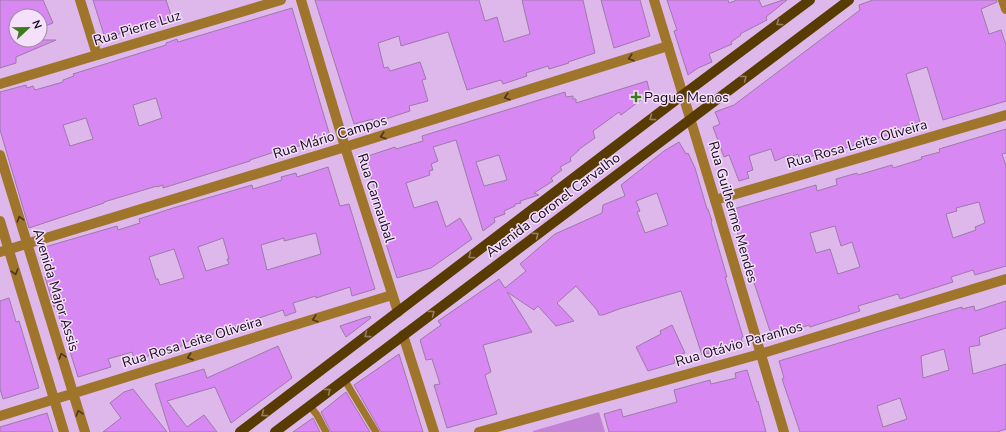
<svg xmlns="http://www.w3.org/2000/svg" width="1006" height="432" viewBox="0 0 1006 432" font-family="'Nunito Sans',sans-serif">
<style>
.green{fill:#c283d7}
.building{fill:#d888f2;stroke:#9d7aa9;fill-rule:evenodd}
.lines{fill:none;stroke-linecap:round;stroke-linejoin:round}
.service{stroke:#9f752c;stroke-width:7}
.minor{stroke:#9f752c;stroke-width:10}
.tertiary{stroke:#9f752c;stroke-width:10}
.primary{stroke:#583b01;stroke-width:10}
.oneway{stroke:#967d65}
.oneway2{stroke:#4d3421}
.poi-dot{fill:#3b7b1a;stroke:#f4e0fa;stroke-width:1.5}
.labels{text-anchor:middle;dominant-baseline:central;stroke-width:3;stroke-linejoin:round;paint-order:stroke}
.street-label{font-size:14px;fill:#16091a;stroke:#f4e0fa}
.poi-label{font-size:14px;fill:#16091a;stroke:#f4e0fa;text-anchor:start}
</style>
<rect width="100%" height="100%" fill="#deb8eb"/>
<polygon class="green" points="599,412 605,432 533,432 533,431"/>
<g class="building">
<polygon points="0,0 43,0 53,23 40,28 40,16 16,16 16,40 56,40 16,57 16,63 0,68"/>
<polygon points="93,0 166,0 172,18 105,38"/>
<polygon points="315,0 479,0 485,21 497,17 504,42 530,34 522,0 583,0 595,53 568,62 569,63 549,69 548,66 526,73 527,76 503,84 501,80 467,90 448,32 401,46 399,36 378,43 384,68 388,67 390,71 420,62 426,79 422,80 428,101 409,106 410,111 373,123 373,119 354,124"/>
<polygon points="601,0 640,0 650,36 614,48"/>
<polygon points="667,0 728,0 729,3 737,0 759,0 762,7 783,0 787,0 766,17 767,20 740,34 741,35 731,42 732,44 709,54 712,62 698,68 688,75 674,31 677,30"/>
<polygon points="873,0 997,0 997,2 981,9 989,34 1001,30 1006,45 1006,101 943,120 927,67 906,74 920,122 904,126 905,130 818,156 817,154 800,161 798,154 790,157 789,155 775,161 771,149 749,156 753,170 747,172 749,178 739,181 729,155 724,157 713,127 720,124 715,112 734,105 860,10 859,5"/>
<path d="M292 8 330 136 296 147V145L250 160V161L163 188V185L157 187V186L104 202V203L29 228 0 130V92L26 85 27 88 33 86 35 90 63 82V80L74 76 73 74 166 45V43L177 39 178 42ZM156 98 162 118 139 126 133 105ZM86 118 93 139 70 146 63 125Z"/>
<path d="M647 81 650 93 621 115 619 112 593 131 595 138 578 150H579L570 158 571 161 560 167 562 170 551 178 553 181 534 193 539 195 520 201 521 203 515 204V206L504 211 505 214 494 218 495 222 483 231 456 140 433 147 438 161 431 164 433 170 429 171 430 175 406 183 414 208 437 201 446 227 460 218 472 239 431 268 397 278 374 206 377 205 373 193H376L365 157 395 147 396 149 423 141 422 136 565 92 566 97 573 96V99H576V103ZM499 155 507 180 484 186 476 162Z"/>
<path d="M1006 129V153L1002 154 1006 166V266L975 275 973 270 951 277 953 282 900 299 898 294 858 306 860 311 810 327 809 325 772 337 730 210 816 185 817 191 837 185 836 179 857 173 858 175 892 165 893 168 922 159 921 157 940 152 939 149ZM979 202 985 223 975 227 976 230 953 238 946 214 957 211 956 208ZM835 226 841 246 852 242 860 267 838 274 830 249 816 253 810 233Z"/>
<path d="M679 142 686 154 688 153 695 168 707 209H708L712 221 711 222 727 277H725L743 337 741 338 743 344 702 355 681 291 622 308 603 315H599L597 310 576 286 557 303 574 321 556 326 538 306 534 310 507 292 532 332 483 345 491 372 485 375 497 414 447 428 434 385 440 384 432 359 426 360 420 340 441 325 438 321 499 279 505 288 526 271 520 264 555 234 602 213 603 205 625 196 621 185 664 151ZM657 193 668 225 645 233 637 212 640 211 636 201Z"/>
<path d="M328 167 340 206 349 204 375 289 352 296 350 287 316 298V296L293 303 296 312 285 316 283 310 259 318 260 323 225 333 224 331 185 342V345L135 360 132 352 108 359 111 367 78 377 56 307H54L45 277H47L38 249 117 226 118 230 140 223 139 219 173 208 252 185 253 189 282 180 281 177 296 173 297 177ZM316 233 321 254 267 270 261 245 284 238V241ZM223 238 229 259H227L229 264 206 271 198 247ZM174 249 184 278 160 285 158 279H156L149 257Z"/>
<polygon points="9,298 16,322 19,321 39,388 3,399 0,389 0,301"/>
<path d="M1006 301V328L979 337 980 345 969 347 973 374 1006 364V429L997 432H800L782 379 784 378 779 361 889 328 962 307V309L974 306 975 311ZM944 349 949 370 923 378 921 356ZM900 398 907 419 883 427 877 406Z"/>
<polygon points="370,316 371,318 346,337 340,326"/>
<polygon points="672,325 685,353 674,357 675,363 648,371 636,347 661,334 660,331"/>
<polygon points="278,346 292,378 231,423 215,387 167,401 187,427 204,415 217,432 170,432 155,384 204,369 207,378"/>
<polygon points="399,354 423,432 381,432 354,385"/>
<polygon points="747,370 757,402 758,401 766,432 609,432 604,414 621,409 623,417 677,402 674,390 710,380 711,384 736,378 735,373"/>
<polygon points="133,389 167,432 103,432 121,418 110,403 124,392"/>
<polygon points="346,392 370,432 331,432 321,412"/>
<polygon points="47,413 53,432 0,432 0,427"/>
<polygon points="313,418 320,432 293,432"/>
</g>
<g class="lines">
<g class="service">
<polyline points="344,379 376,432"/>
<polyline points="309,405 317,415 326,432"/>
</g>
<g class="minor">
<polyline points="80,0 97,55"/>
<polyline points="301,0 345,147 398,312"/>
<polyline points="654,0 715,200 784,432"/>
<polyline points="1003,0 1006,9"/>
<polyline points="0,84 281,0"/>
<polyline points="715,200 1006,115"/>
<polyline points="0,252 345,147 668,46"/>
<polyline points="403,335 434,432"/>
<polyline points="0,416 392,295"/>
<polyline points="479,432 760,354 1006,279"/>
</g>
<g class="tertiary">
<polyline points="0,155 85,432"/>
<polyline points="0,221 64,432"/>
</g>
<g class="primary">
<polyline points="240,432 672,103 810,0"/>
<polyline points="275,432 849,0"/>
</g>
</g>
<defs><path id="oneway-chevron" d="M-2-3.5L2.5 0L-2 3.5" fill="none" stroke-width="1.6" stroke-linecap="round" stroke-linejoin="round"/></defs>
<g class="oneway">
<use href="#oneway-chevron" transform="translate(779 23) rotate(143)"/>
<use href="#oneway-chevron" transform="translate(744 78) rotate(-37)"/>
<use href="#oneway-chevron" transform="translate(652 118) rotate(143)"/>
<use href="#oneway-chevron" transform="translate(536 235) rotate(-37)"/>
<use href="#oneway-chevron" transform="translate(471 256) rotate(143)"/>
<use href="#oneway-chevron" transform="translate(432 313) rotate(-37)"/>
<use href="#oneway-chevron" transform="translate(367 335) rotate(143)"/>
<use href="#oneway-chevron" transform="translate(328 391) rotate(-37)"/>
<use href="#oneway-chevron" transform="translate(264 414) rotate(143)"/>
</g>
<g class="oneway2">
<use href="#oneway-chevron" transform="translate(631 58) rotate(163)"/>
<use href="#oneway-chevron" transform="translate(507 97) rotate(163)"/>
<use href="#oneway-chevron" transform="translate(383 136) rotate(163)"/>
<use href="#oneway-chevron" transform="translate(20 219) rotate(-107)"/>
<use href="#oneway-chevron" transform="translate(15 272) rotate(73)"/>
<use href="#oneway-chevron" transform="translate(315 319) rotate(163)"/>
<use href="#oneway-chevron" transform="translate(62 356) rotate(-107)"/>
<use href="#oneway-chevron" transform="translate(190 357) rotate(163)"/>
<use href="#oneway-chevron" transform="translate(79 413) rotate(-107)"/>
</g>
<path class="poi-dot" d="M634 91h4v4h4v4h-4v4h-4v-4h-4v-4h4z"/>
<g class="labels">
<g class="street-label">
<text transform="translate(137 28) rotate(-17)">Rua Pierre Luz</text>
<text transform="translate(330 137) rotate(-17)">Rua Mário Campos</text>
<text transform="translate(857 144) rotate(-16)">Rua Rosa Leite Oliveira</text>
<text transform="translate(376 198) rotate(72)">Rua Carnaubal</text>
<text transform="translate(553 205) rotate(-37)">Avenida Coronel Carvalho</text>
<text transform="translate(733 212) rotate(74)">Rua Guilherme Mendes</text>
<text transform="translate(56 290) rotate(73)">Avenida Major Assis</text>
<text transform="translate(192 342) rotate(-17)">Rua Rosa Leite Oliveira</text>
<text transform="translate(739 344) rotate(-16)">Rua Otávio Paranhos</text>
</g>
<g class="poi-label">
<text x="644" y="97">Pague Menos</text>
</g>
</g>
<g transform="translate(28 28) rotate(68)"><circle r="19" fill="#f4e0fa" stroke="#9b8aa0"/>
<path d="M0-3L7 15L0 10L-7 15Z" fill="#3b7b1a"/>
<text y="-6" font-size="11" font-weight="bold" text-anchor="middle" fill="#16091a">N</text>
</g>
</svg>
